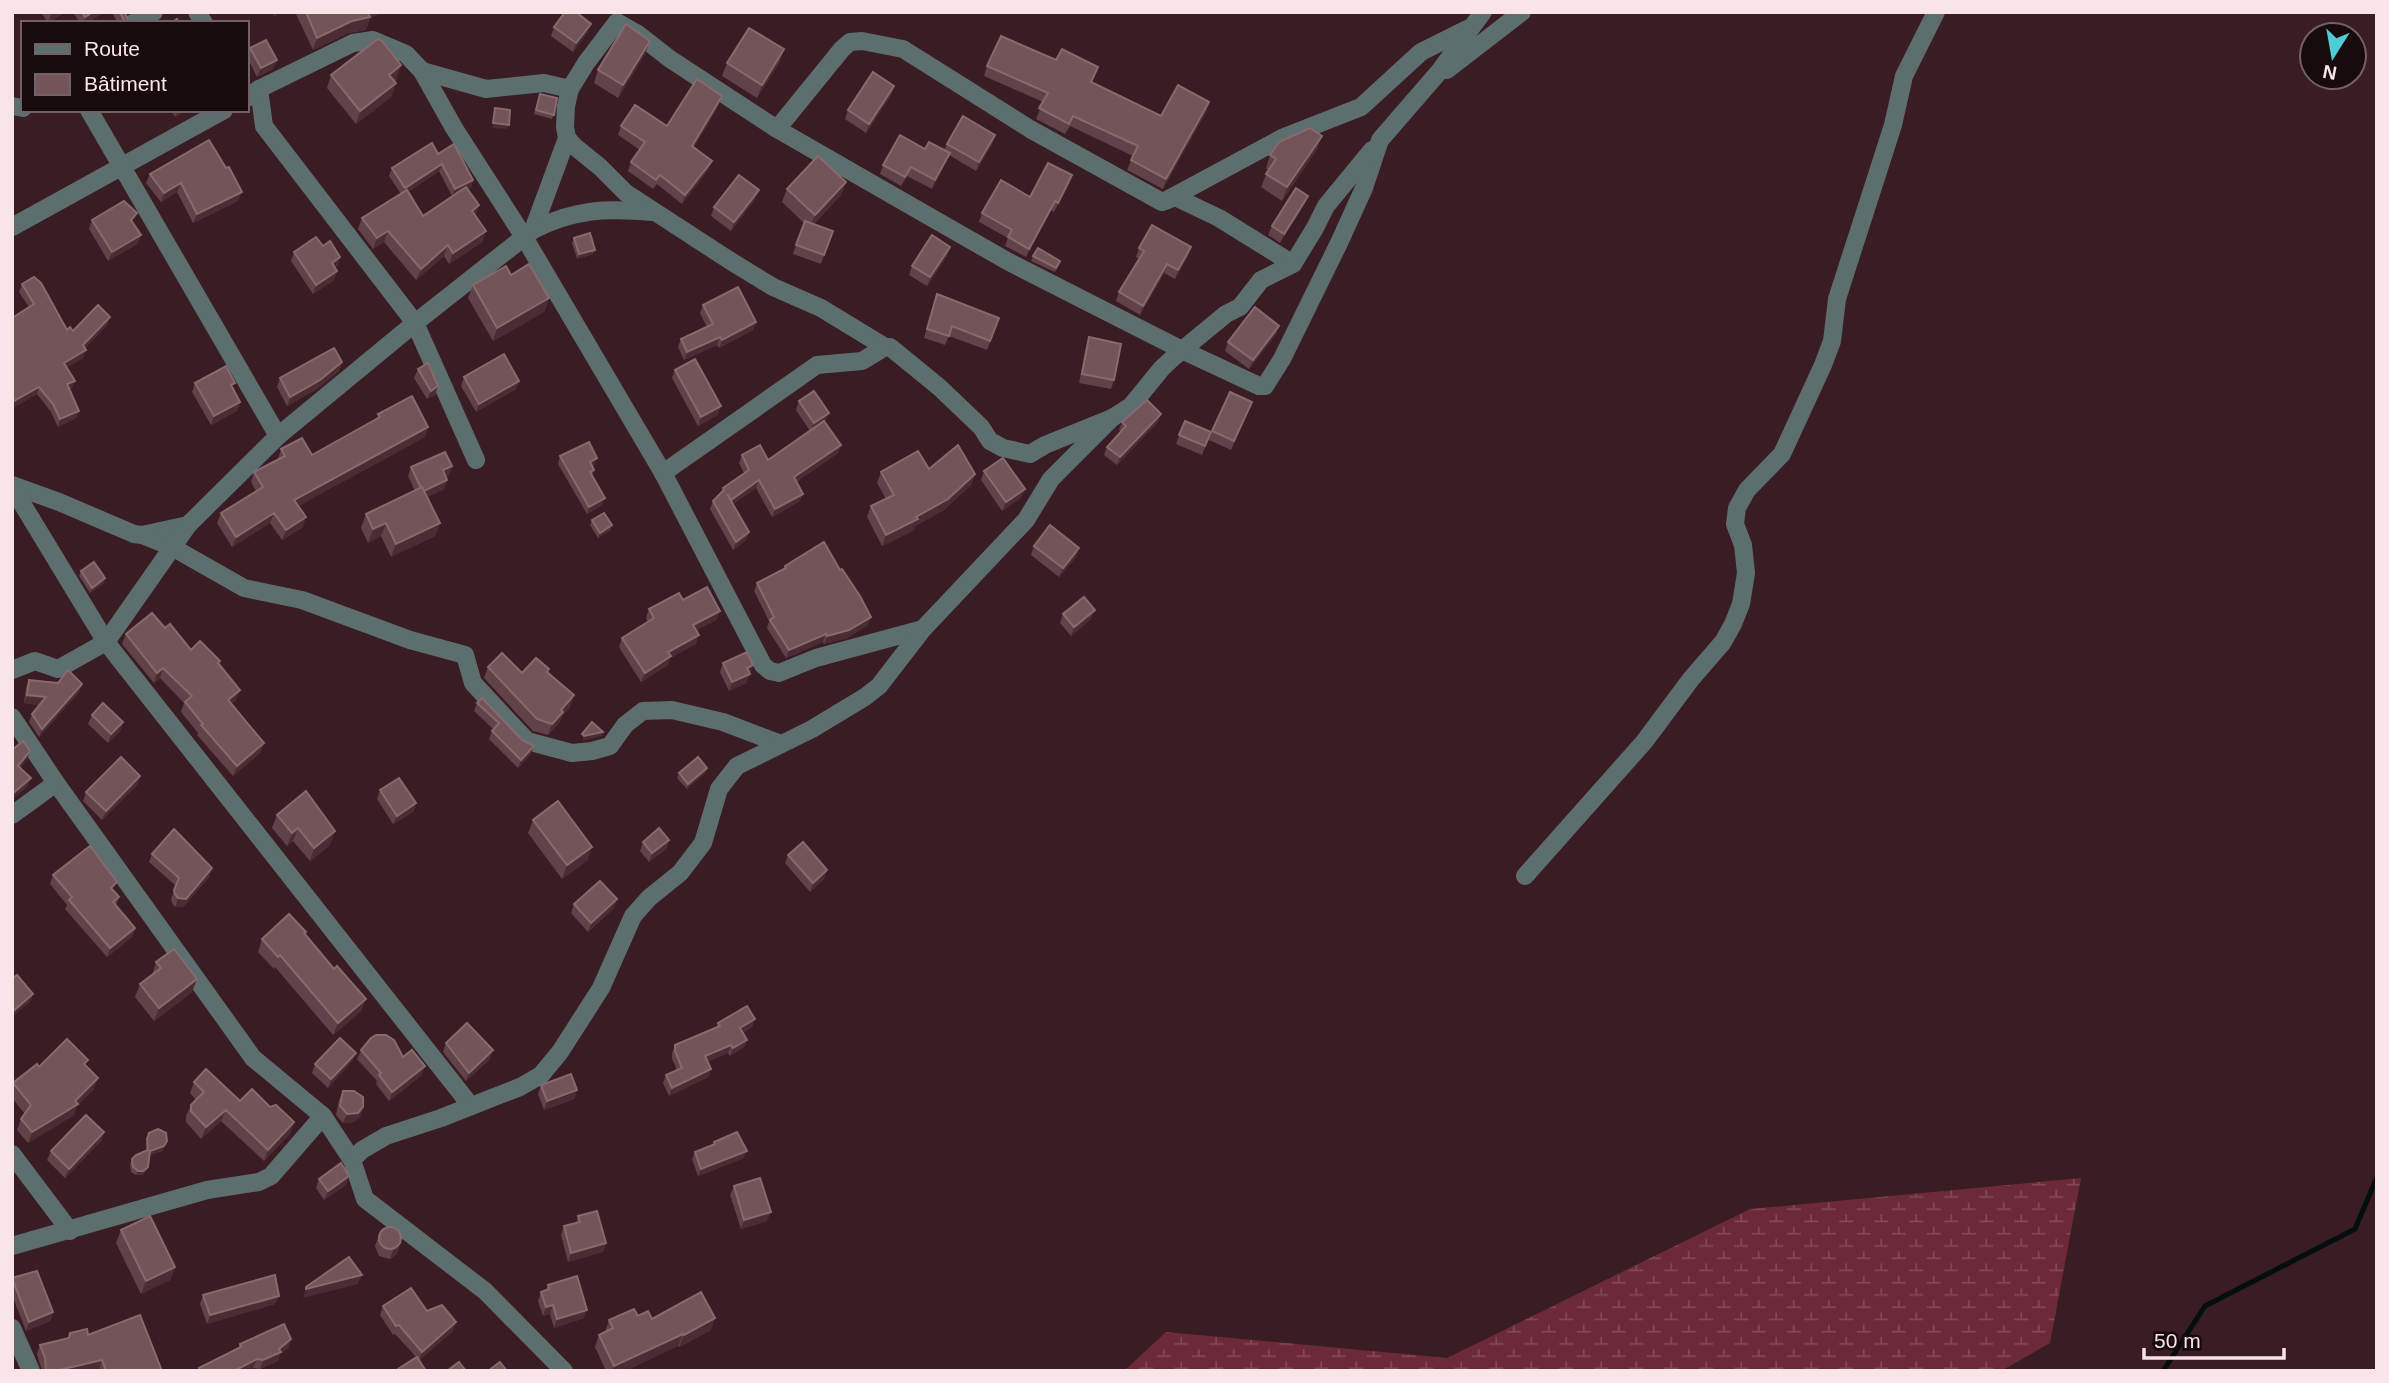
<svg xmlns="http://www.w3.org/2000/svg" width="2389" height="1383" viewBox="0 0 2389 1383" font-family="Helvetica,sans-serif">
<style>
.wetland{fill:url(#wetland-marsh)}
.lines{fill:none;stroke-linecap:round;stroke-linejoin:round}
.stream{stroke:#030e0f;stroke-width:5}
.minor{stroke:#5d6e6f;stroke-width:18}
.wall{fill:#614248;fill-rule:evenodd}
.shaded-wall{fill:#4b2c32}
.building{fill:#725459;stroke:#876a6f;stroke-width:2}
</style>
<defs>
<pattern id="wetland-marsh" width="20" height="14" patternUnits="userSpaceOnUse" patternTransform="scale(1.75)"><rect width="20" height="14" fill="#6c293a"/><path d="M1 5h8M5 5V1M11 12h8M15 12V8" fill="none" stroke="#824856"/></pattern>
</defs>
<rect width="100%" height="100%" fill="#3a1c23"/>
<polygon class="wetland" points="2081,1178 2050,1343 2001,1371 1124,1371 1166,1332 1447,1358 1750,1209"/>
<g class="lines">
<polyline class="stream" points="2163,1371 2205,1306 2355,1229 2377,1177"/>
<g class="minor">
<polyline points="197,12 204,23"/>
<polyline points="133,23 154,12"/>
<polyline points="1447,70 1522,12"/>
<polyline points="422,71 486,89 544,83 570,89"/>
<polyline points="259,89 264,126 415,323 476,460"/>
<polyline points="247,98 259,89 353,43 373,40 406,54 422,71 454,128 524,237 663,473 763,665 770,671 779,673 816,658 923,629"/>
<polyline points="12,106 23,108"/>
<polyline points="777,129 842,49 850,42 862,41 903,49 1030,129 1162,202 1175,197 1219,218 1293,264"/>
<polyline points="1165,201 1282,138 1361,107 1421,52 1467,29"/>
<polyline points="12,227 224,110"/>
<polyline points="533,230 567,138"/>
<polyline points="1112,418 1045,445 1030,454 1003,448 990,441 981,427 939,387 890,347 885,347 821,308 773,287 729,260 626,193 600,167 574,146 567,138 565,127 566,106 570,89 586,63 617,22 638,34 670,59 777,129 932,218 1009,262 1182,350 1259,386 1265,386 1282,359 1339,243 1364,188 1380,140 1438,73 1483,12"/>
<path d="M278 436 415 323 533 230C575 209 606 208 653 212"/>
<polyline points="663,473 817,365 862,361 885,347"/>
<polyline points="12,485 59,502 134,534 142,535 188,525"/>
<polyline points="12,487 106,642 471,1106"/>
<polyline points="142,535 172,547 244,588 302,600 410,640 465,655 473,683 527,741 572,753 592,751 610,746 625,725 643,711 672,710 723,722 781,744"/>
<polyline points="12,670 35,661 58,669 106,642 188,525 278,436 89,110"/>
<polyline points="12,717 56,783 253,1058 323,1116 352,1160 365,1199 485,1291 564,1371"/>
<polyline points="12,815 56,783"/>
<polyline points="1525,876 1644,742 1691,679 1723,642 1733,624 1741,604 1746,573 1743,545 1735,524 1737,508 1747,490 1782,454 1823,365 1832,341 1837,299 1893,125 1904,76 1936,12"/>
<polyline points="12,1154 70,1231"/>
<polyline points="352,1160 362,1150 386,1136 441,1118 520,1087 541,1075 560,1052 601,988 633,916 649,898 680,873 703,843 719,789 737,766 812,729 865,697 879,686 923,629 1026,520 1051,479 1112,418 1131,406 1162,368 1175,356 1226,314 1240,307 1261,280 1293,264 1315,228 1326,206 1372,150"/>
<polyline points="12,1246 207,1190 259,1182 271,1176 323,1116"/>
<polyline points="12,1328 31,1371"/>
</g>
</g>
<g class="wall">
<polygon points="41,12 65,12 48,23"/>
<polygon points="73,12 104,12 87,23 80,23"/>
<polygon points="108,12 130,12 126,15 129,23 118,23 112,13 110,14"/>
<polygon points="295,12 383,12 370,18 366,30 348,33 313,50"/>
<polygon points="554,27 588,32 573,52 551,36"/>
<polygon points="250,48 273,69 257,77 247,57"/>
<polygon points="784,49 779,63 757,98 722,76 727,63"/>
<polygon points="645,54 618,98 594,83 598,70"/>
<polygon points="1056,60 1098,67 1092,82 1161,116 1209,102 1206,112 1163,189 1127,170 1133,156 1070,126 1065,134 1036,119 1043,102 984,76 987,66"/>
<polygon points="331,75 397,79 394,81 396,83 391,97 356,124 327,88"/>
<polygon points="894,86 891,95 866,133 845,119 848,110"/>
<polygon points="540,94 554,115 552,119 534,114"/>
<polygon points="719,105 694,147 712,161 708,170 682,204 657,184 653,189 628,171 631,162 640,150 618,135 621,126 667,126"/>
<polygon points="171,110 186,110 175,117"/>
<polygon points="995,135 992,144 976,171 949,155 932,189 907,176 901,186 880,174 883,165 925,149 944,150 947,144"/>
<polygon points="1322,136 1317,149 1282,201 1261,187 1268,170 1266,168 1270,155"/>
<path d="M438 154 473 180 471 187 468 189 479 205 475 216 486 231 482 242 449 264 444 256 416 280 384 242 373 249 358 229 362 218 401 194 389 176 392 168ZM439 171 452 196 423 216 408 192Z"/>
<polygon points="150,174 238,201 193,223 177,192 161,202 146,183"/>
<polygon points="1072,175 1069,184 1054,212 1051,210 1026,257 1005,246 1008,238 979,222 982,213 1030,197"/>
<polygon points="846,182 841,195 814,224 833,231 821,264 793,254 804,223 782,202 787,189"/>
<polygon points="1308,196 1304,205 1280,243 1268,235 1272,226"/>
<polygon points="755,199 731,231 711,216 714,207"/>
<polygon points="92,220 133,223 141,235 137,244 108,261 89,229"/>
<polygon points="574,238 595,250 593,254 577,259 572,243"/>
<polygon points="323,246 340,257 337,266 335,268 337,271 334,280 313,294 291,261 294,252"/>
<polygon points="950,247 947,256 927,286 909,275 912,266"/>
<polygon points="1139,248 1188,256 1175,279 1164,273 1140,315 1116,301 1119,292 1139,259 1136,257"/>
<polygon points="1033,256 1059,265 1055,272 1031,261"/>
<polygon points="511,275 549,298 544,312 493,341 468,298 473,285"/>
<polygon points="22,284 67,330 73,331 108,324 85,348 86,350 83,358 67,367 72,388 69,390 79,411 76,418 58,427 51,412 37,394 12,408 12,318 29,307 19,292"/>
<polygon points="937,294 999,318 987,350 949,336 945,345 924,338"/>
<polygon points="703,305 756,322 753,330 719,348 717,345 684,360 678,347 681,339 707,327 700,313"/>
<polygon points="1276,334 1249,369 1225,351 1228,342"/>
<polygon points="1089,337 1114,380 1111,389 1079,383 1086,346"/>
<polygon points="342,362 339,371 317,389 287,406 277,387 280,378"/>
<polygon points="418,369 438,386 435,395 427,399 414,378"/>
<polygon points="675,370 718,415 698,426 672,378"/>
<polygon points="464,377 519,381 516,389 476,412 461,386"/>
<polygon points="195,383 233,389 240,402 237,411 211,425 192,392"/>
<polygon points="799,401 825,422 841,445 838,453 796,482 800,501 772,517 756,488 733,504 749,532 746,540 733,550 710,509 713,501 721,493 723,488 744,473 739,463 742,455 768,460 810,431 796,410"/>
<polygon points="1252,402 1231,450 1209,440 1212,431"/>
<polygon points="378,414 425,437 298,506 303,527 282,540 270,523 232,547 217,523 221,513 256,491 251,482 254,472 278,459 281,449 312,455 376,420"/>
<polygon points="1185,421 1211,432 1202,455 1176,444"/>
<polygon points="1122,422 1158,422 1117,465 1104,455 1107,447 1121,432 1119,430"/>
<polygon points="560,456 594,466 593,467 594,470 592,476 602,505 587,514 558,464"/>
<polygon points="452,466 449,475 446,477 447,480 444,489 427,497 440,523 435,536 391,557 381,536 368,543 361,528 366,514 415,491 408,476 411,467"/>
<polygon points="929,469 975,474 971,485 944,510 915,526 914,530 882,546 867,517 871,506 886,499 877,483 881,472"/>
<polygon points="984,471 1025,489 1021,498 1002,511 981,480"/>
<polygon points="592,520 611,530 598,538 590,525"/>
<polygon points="1034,546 1076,557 1059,577 1031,555"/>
<polygon points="785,566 868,625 847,638 824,644 823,642 786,658 767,628 769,621 754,591 757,583 783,570"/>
<polygon points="81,571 104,583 90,593 79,576"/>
<polygon points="683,600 720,611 716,620 696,630 696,644 670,658 668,665 641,682 619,647 622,638 648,622 646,618 649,609"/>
<polygon points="1063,614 1091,619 1071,636 1060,623"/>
<polygon points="165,628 191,650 220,661 219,664 236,700 231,704 264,743 260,753 233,776 197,735 198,733 181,712 184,703 160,678 154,683 122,644 126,634"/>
<polygon points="723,663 753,665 746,683 729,691 720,672"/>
<polygon points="488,667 522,673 548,673 570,707 563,715 559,723 548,735 533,731 484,678"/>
<polygon points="29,680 58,683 82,684 79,692 39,737 29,722 32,714 39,705 24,703 26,688"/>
<polygon points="477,703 531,754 518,768 489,739 493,729 474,711"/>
<polygon points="92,715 123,722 120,731 108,743 88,724"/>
<polygon points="706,772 687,789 677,778 679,773"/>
<polygon points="140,776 137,785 102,820 83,801 86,792"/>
<polygon points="380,790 416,803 413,812 393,824 377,799"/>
<polygon points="277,815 330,845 310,861 293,841 287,846 272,828"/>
<polygon points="533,820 588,860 562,879 528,833"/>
<polygon points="669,840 666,849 649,862 640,851 643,842"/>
<polygon points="152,854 212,868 209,877 183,907 175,907 172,903 171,899 176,886 149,862"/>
<polygon points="788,855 827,870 824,879 810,892 785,863"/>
<polygon points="53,875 114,891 119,897 116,905 135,928 132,937 107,957 65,909 67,905 50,884"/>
<polygon points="617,899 614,908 588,932 571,913 574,904"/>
<polygon points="304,935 334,969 366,999 361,1011 333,1035 275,967 274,969 258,952 262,939"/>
<polygon points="156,962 192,992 154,1021 135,997 140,984 152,975"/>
<polygon points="755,1019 752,1027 743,1033 747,1040 744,1047 730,1056 728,1053 707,1062 711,1069 708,1077 669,1096 663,1083 666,1075 677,1070 672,1059 672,1053 675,1045 716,1027 718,1023"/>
<polygon points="446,1043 490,1059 466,1081 443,1052"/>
<polygon points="361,1050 403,1057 422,1075 389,1101 376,1084 377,1081 357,1059"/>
<polygon points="356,1053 352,1061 328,1088 312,1073 315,1064"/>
<polygon points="86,1066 94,1089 76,1107 74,1115 28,1143 17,1130 21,1119 25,1114 12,1098 13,1083 39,1067"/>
<polygon points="194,1082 240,1101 290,1134 264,1161 221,1121 201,1139 186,1122 186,1116 191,1105 196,1100 190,1093"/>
<polygon points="541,1085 577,1090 574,1099 544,1110 538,1094"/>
<polygon points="343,1091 363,1107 360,1116 354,1122 343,1123 336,1115 339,1100"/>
<polygon points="104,1132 101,1141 65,1178 47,1160 51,1151"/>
<polygon points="149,1133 167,1141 162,1151 149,1155 146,1171 142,1175 136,1175 131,1172 130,1164 132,1159 146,1151 146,1143"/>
<polygon points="714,1142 744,1158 698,1176 692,1159 695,1152 713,1145"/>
<polygon points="319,1179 346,1185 324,1200 316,1188"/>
<polygon points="734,1186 767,1221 741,1229 730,1195"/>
<polygon points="578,1216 606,1243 603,1252 568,1262 561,1235 564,1226 576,1223"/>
<polygon points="121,1230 175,1267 170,1280 141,1294 116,1243"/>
<polygon points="381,1230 397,1254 390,1259 379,1256 375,1246"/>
<polygon points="12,1278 53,1312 50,1321 26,1331 12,1295"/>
<polygon points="548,1285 584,1318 554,1328 550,1314 543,1316 538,1301 541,1292 546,1290"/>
<polygon points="203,1295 275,1304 207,1324 200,1304"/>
<polygon points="383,1306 427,1311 453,1331 419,1360 395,1334 393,1335 380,1315"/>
<polygon points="638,1316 652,1319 711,1330 679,1347 678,1346 625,1371 606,1371 595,1347 599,1335 605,1332 609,1320"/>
<polygon points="70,1333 88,1335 162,1371 100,1371 99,1369 90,1371 42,1371 37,1354 40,1345 68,1339"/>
<polygon points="291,1339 288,1348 280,1354 278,1361 260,1369 253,1368 249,1371 198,1371 199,1368 239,1348 240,1344"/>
</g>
<g class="shaded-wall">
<polygon points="54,12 65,12 48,23 51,14"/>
<polygon points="93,12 104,12 87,23 83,23 85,17"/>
<polygon points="275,12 282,12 273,17"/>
<polygon points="366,12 383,12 370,18 366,30 348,33 313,50 317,38"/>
<polygon points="591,24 588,32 573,52 576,43"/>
<polygon points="650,41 645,54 618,98 623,85"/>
<polygon points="784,49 779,63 757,98 762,85"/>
<polygon points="277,60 273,69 257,77 261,68"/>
<polygon points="401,65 397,79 385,88 389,75"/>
<polygon points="396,83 391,97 356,124 360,111"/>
<polygon points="894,86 891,95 866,133 869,124"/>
<polygon points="722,96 719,105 689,155 692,146"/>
<polygon points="1209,102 1206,112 1163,189 1166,179"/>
<polygon points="177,110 186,110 175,117"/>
<polygon points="493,123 509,125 507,129 492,128"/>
<polygon points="995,135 992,144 976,171 979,162"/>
<polygon points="1322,136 1317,149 1282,201 1287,187"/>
<polygon points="950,153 946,162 932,189 935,180"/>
<polygon points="712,161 708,170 682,204 685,195"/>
<polygon points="442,164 439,171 402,196 405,188"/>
<polygon points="1072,175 1069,184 1054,212 1058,203"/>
<polygon points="473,180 471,187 452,196 455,189"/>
<polygon points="846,182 841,195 810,228 815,215"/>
<polygon points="181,183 177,192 161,202 164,193"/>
<polygon points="759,190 755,199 731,231 734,222"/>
<polygon points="242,192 238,201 193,223 197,214"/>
<polygon points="1308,196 1304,205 1280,243 1284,234"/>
<polygon points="1055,201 1051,210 1026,257 1029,249"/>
<polygon points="479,205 475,216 472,211"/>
<polygon points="388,231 384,242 373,249 377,238"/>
<polygon points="486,231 482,242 449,264 453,253"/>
<polygon points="141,235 137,244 108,261 112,252"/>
<polygon points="448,245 444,256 416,280 421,269"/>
<polygon points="950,247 947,256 927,286 930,277"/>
<polygon points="1191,247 1188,256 1175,279 1178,270"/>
<polygon points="595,250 593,254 577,259 579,254"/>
<polygon points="340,257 337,266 328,272 332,263"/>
<polygon points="1167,264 1164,273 1140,315 1143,306"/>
<polygon points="337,271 334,280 313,294 316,285"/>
<polygon points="549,298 544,312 493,341 497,328"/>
<polygon points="110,317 108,324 80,353 83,345"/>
<polygon points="756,322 753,330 719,348 722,340"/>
<polygon points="1279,326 1276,334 1249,369 1253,360"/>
<polygon points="720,337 717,345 684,360 687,352"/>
<polygon points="86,350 83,358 61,370 64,363"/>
<polygon points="342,362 339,371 317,389 287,406 290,397"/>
<polygon points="75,381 72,388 64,392 67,384"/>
<polygon points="519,381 516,389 476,412 479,404"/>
<polygon points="438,386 435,395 427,399 431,391"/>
<polygon points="39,387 37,394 12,408 12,402"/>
<polygon points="240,402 237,411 211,425 214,416"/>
<polygon points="721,406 718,415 698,426 701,417"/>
<polygon points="79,411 76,418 58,427 60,419"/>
<polygon points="829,413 825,422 810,431 814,423"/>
<polygon points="1161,414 1158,422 1117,465 1120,457"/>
<polygon points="428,427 425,437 291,510 294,500"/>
<polygon points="841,445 838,453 791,485 794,477"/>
<polygon points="597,458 594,466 587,469 590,462"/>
<polygon points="452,466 449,475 440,479 443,470"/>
<polygon points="975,474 971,485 944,510 915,526 914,530 882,546 886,535 916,517"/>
<polygon points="447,480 444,489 419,501 422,492"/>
<polygon points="759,480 756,488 728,508 731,500"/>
<polygon points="1025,489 1021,498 1002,511 1006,502"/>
<polygon points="803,494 800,501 772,517 775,509"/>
<polygon points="605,498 602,505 587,514 589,507"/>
<polygon points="274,513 270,523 232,547 236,537"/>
<polygon points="306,517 303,527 282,540 286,530"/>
<polygon points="386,523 381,536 368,543 373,529"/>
<polygon points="440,523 435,536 391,557 396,544"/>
<polygon points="612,525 611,530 598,538 600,533"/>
<polygon points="749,532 746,540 733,550 736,542"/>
<polygon points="1079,548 1076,557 1059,577 1063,568"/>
<polygon points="105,578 104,583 90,593 92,588"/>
<polygon points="1095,610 1091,619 1071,636 1074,627"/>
<polygon points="720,611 716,620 690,634 693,625"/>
<polygon points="871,617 868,625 847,638 824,644 827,636"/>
<polygon points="826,634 823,642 786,658 789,650"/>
<polygon points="699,635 696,644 670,658 668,665 641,682 645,673 668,652"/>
<polygon points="753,665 750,674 747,668"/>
<polygon points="163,668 160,678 154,683 157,673"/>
<polygon points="750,674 746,683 729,691 732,682"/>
<polygon points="82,684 79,692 39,737 42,729"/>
<polygon points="240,690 236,700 224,710 228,700"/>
<polygon points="27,695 46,697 43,706 24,703"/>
<polygon points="574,695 570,707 563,715 559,723 548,735 552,724 561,710"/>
<polygon points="123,722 120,731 108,743 111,734"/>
<polygon points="603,732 602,736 582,741 584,736"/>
<polygon points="264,743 260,753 233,776 237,766"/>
<polygon points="534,746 531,754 518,768 521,760"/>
<polygon points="30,751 27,760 15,775 18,766"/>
<polygon points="707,768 706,772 687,789 688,784"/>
<polygon points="140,776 137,785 102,820 106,811"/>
<polygon points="31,778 28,786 12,800 12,794"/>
<polygon points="416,803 413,812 393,824 397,816"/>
<polygon points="298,828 293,841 287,846 292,833"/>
<polygon points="335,831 330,845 310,861 314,848"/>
<polygon points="669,840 666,849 649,862 652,853"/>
<polygon points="592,847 588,860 562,879 567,865"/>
<polygon points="212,868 209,877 183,907 175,907 178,898"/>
<polygon points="827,870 824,879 810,892 813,883"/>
<polygon points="617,899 614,908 588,932 591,923"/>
<polygon points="135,928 132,937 107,957 110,948"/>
<polygon points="197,979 192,992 154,1021 159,1008"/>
<polygon points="33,994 30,1002 12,1017 12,1012"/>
<polygon points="366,999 361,1011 333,1035 338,1023"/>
<polygon points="755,1019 752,1027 738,1036 740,1028"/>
<polygon points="747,1040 744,1047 730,1056 733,1048"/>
<polygon points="731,1045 728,1053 702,1064 705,1056"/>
<polygon points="493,1050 490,1059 466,1081 469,1073"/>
<polygon points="356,1053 352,1061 328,1088 331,1079"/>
<polygon points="425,1066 422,1075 389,1101 392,1092"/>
<polygon points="711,1069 708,1077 669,1096 672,1088"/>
<polygon points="98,1078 94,1089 76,1107 74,1115 28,1143 32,1132 75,1101"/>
<polygon points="577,1090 574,1099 544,1110 547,1101"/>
<polygon points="363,1107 360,1116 354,1122 343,1123 347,1114"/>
<polygon points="226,1110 221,1121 201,1139 206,1127"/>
<polygon points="294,1122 290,1134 264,1161 268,1150"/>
<polygon points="104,1132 101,1141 65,1178 69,1169"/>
<polygon points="167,1141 162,1151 148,1155 150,1151"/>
<polygon points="747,1151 744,1158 698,1176 701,1169"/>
<polygon points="148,1167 146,1171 142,1175 136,1175 138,1171"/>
<polygon points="349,1176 346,1185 324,1200 328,1191"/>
<polygon points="771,1212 767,1221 741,1229 744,1220"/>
<polygon points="606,1243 603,1252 568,1262 571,1253"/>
<polygon points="400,1246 397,1254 390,1259 393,1250"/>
<polygon points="175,1267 170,1280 141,1294 146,1281"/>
<polygon points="362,1275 358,1284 303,1298 306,1289"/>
<polygon points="279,1296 275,1304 207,1324 210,1315"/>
<polygon points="553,1305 550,1314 543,1316 546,1307"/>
<polygon points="587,1310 584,1318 554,1328 557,1319"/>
<polygon points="53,1312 50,1321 26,1331 29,1322"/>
<polygon points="715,1318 711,1330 679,1347 684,1335"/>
<polygon points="456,1322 453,1331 419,1361 422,1352"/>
<polygon points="683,1334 678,1346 625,1371 612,1371 614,1366"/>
<polygon points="291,1339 288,1348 280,1354 278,1361 260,1369 263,1360"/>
<polygon points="257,1359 253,1368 249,1371 234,1371"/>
<polygon points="102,1360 99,1369 90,1371 55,1371"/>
</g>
<g class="building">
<polygon points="82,12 93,12 85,17"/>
<polygon points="120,12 125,12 129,23 125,23"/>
<polygon points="306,12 368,12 370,17 352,21 317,38"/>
<polygon points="565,12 576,12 591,24 576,43 554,27"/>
<polygon points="177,19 179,23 171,23"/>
<polygon points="626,24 650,41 623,85 598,70"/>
<polygon points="749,28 784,49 762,85 727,63"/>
<polygon points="1001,36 1056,60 1062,49 1098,67 1091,82 1161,116 1178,85 1209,102 1166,179 1131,160 1138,146 1073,116 1069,124 1039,108 1048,93 987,66"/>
<polygon points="378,39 382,41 401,65 389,75 396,83 360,111 331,75"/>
<polygon points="266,40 277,60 261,68 250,48"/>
<polygon points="873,72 894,86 869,124 848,110"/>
<polygon points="697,79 722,96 692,146 712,161 685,195 660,175 656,180 631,162 645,142 621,126 635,105 667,126"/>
<polygon points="540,94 557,98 554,115 536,110"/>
<polygon points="495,108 510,110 509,125 493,123"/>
<polygon points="963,116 995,135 979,162 947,144"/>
<polygon points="1310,128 1322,136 1287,187 1266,174 1276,159 1270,155 1279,142"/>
<polygon points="900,135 925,149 929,142 950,153 935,180 911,167 905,177 883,165"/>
<polygon points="209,140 226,168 229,167 242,192 197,214 181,183 164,193 150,174"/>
<polygon points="432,143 438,154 454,144 473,180 455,189 442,164 405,188 392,168"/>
<polygon points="818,156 846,182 815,215 787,189"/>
<polygon points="1048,163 1072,175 1058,203 1055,201 1029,249 1008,237 1012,230 982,213 1001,180 1030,197"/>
<polygon points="739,175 759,190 734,222 714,207"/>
<polygon points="466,187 479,205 472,211 486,231 453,253 448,245 421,269 388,231 377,238 362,218 407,190 423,216"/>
<polygon points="1296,188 1308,196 1284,234 1272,226"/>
<polygon points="124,201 137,213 131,220 141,235 112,252 92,220"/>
<polygon points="805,221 833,231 824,255 796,245"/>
<polygon points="1152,225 1191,247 1178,270 1167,264 1143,306 1119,292 1144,251 1139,248"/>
<polygon points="590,233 595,250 579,254 574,238"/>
<polygon points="932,235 950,247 930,277 912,266"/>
<polygon points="316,237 323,246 330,241 340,257 332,263 337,271 316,285 294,252"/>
<polygon points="1038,248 1060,261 1056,268 1033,256"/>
<polygon points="529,264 549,298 497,328 473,285 506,266 511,275"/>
<polygon points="34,277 41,283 67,330 70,327 73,331 98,305 110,317 83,345 86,350 64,363 75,381 67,384 79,411 60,419 53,404 39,387 12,402 12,318 34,304 22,284"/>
<polygon points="738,287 756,322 722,340 720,337 687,352 681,339 713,324 703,305"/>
<polygon points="937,294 999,318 990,341 952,326 949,336 927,329"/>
<polygon points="1255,307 1279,326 1253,360 1228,342"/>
<polygon points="1089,337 1121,344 1114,380 1082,374"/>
<polygon points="334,348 342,362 320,380 290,397 280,378"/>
<polygon points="504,354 519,381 479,404 464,377"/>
<polygon points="695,359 721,406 701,417 675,370"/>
<polygon points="428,363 438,386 431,391 418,369"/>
<polygon points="226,366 235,383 231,385 240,402 214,416 195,383"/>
<polygon points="814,391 829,413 814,423 799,401"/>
<polygon points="1230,392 1252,402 1234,441 1212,431"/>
<polygon points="412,396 428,427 294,500 306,517 286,530 274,513 236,537 221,513 263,487 254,472 285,456 281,449 302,438 312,455 380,417 378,414"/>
<polygon points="1147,400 1161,414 1120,457 1107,447 1126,426 1122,422"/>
<polygon points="824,421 841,445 794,477 803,494 775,509 759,480 731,500 727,494 749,532 736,542 713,501 724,490 723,488 749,470 742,455 760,445 768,460"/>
<polygon points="1185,421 1211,432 1205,446 1179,435"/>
<polygon points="589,442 597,458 590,462 594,470 590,472 605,498 589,507 560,456"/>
<polygon points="958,445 975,474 948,499 916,517 918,519 886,535 871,506 894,495 881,472 918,451 929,469"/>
<polygon points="445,452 452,466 443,470 447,480 424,491 422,487 421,488 411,467"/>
<polygon points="1003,458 1025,489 1006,502 984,471"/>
<polygon points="422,487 440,523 396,544 386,523 373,529 366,514"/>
<polygon points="604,513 612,525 600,533 592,520"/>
<polygon points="1050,525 1079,548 1063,568 1034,546"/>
<polygon points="824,542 840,570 842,569 860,596 871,617 849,630 827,636 826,634 789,650 770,620 774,617 757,583 786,568 785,566"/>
<polygon points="94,562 105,578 92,588 81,571"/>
<polygon points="707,587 720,611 693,625 699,635 668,652 671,656 645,673 622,638 654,618 649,609 679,593 683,600"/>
<polygon points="1084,597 1095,610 1074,627 1063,614"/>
<polygon points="152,613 165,628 170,624 191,650 200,641 220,661 218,663 240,690 228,700 264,743 237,766 201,725 203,724 185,702 192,696 163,668 157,673 126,634"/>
<polygon points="747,652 753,665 747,668 750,674 732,682 723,663"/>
<polygon points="502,653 522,673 536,658 549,669 547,672 574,695 561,710 563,712 552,724 537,719 488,667"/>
<polygon points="68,670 82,684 42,729 32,714 46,697 27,695 29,680 58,683"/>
<polygon points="482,698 522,740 534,746 521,760 492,731 499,723 477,703"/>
<polygon points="103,703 123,722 111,734 92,715"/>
<polygon points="592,722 603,732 584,736 582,734"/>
<polygon points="23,741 30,751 18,766 31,778 12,794 12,750"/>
<polygon points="121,757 140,776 106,811 86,792"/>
<polygon points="698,757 707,768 688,784 679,773"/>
<polygon points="399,778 416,803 397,816 380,790"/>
<polygon points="306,791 335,831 314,848 298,828 292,833 277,815"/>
<polygon points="558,801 592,847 567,865 533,820"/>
<polygon points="659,828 669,840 652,853 643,842"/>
<polygon points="174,829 212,868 186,899 178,898 175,894 174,890 179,878 152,854"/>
<polygon points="803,842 827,870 813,883 788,855"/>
<polygon points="90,846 117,882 111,888 119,897 113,902 135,928 110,948 69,900 72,897 53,875"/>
<polygon points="600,881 617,899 591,923 574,904"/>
<polygon points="289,914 306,932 304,933 334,969 337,966 366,999 338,1023 280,955 278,957 262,939"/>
<polygon points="174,949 197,979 159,1008 140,984 161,968 156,962"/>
<polygon points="17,975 33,994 12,1012 12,979"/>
<polygon points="747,1006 755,1019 740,1028 747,1040 733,1048 731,1045 705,1056 711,1069 672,1088 666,1075 682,1068 675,1051 675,1045 720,1026 718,1023"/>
<polygon points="467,1023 493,1050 469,1073 446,1043"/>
<polygon points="376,1035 386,1035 394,1040 403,1057 412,1050 425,1066 392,1092 379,1075 381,1073 361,1050 371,1038"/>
<polygon points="340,1038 356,1053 331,1079 315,1064"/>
<polygon points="67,1039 88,1060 84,1064 98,1078 75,1101 78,1104 32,1132 21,1119 31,1105 13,1083 37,1064 39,1067"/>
<polygon points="206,1069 240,1101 252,1089 270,1107 276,1105 294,1122 268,1150 226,1110 206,1127 191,1111 191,1105 204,1092 194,1082"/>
<polygon points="571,1074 577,1090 547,1101 541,1085"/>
<polygon points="343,1091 354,1091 363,1097 363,1107 358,1113 347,1114 340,1106"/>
<polygon points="86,1115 104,1132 69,1169 51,1151"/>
<polygon points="158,1129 166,1133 167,1141 164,1146 150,1151 148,1167 143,1171 138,1171 133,1167 132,1159 136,1155 148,1150 147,1139 149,1133"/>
<polygon points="737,1132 747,1151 701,1169 695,1152 715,1144 714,1142"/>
<polygon points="341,1163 349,1176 328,1191 319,1179"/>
<polygon points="760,1178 771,1212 744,1220 734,1186"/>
<polygon points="597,1211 606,1243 571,1253 564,1226 580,1222 578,1216"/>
<polygon points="150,1216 175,1267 146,1281 121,1230"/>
<circle cx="390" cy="1238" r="11"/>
<polygon points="349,1257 362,1275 306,1289 306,1287"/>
<polygon points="37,1271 53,1312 29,1322 12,1278"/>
<polygon points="275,1275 279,1296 210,1315 203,1295"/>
<polygon points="577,1276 587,1310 557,1319 553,1305 546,1307 541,1292 549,1289 548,1285"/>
<polygon points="411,1288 427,1311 442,1305 456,1322 422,1352 399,1325 396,1326 383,1306"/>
<polygon points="701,1292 715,1318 684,1335 683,1334 614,1366 599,1335 613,1328 609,1320 634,1309 638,1316 648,1311 652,1319"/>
<polygon points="140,1315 162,1371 106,1371 102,1360 55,1371 46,1371 45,1358 40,1345 69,1338 70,1333 87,1329 88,1335"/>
<polygon points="284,1324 291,1339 279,1349 281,1352 263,1360 257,1359 234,1371 201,1371 199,1368 241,1347 240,1344"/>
<polygon points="417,1357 426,1371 395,1371"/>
<polygon points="459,1362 466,1371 447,1371"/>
<polygon points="500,1362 507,1371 488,1371"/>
</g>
<rect width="2389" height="1383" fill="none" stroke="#f9e4e7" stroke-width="28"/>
<rect x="21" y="21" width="228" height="91" fill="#180b0e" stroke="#726265" stroke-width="2"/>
<rect x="35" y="44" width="35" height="10" fill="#5d6e6f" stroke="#726265" stroke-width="2"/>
<text x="84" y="56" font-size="21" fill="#f9e4e7">Route</text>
<rect x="35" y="74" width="35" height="21" fill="#725459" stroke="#726265" stroke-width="2"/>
<text x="84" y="91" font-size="21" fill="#f9e4e7">Bâtiment</text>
<g transform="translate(2333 56) rotate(191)"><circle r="33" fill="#180b0e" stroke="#726265" stroke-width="2"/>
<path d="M0-5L12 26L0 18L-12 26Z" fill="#51ccd5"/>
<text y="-10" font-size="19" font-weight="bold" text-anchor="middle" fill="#f9e4e7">N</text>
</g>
<path d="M2144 1348v10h140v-10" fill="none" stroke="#f9e4e7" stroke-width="3.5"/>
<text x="2154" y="1348" font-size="21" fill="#f9e4e7" stroke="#180b0e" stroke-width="5" paint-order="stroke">50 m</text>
</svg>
